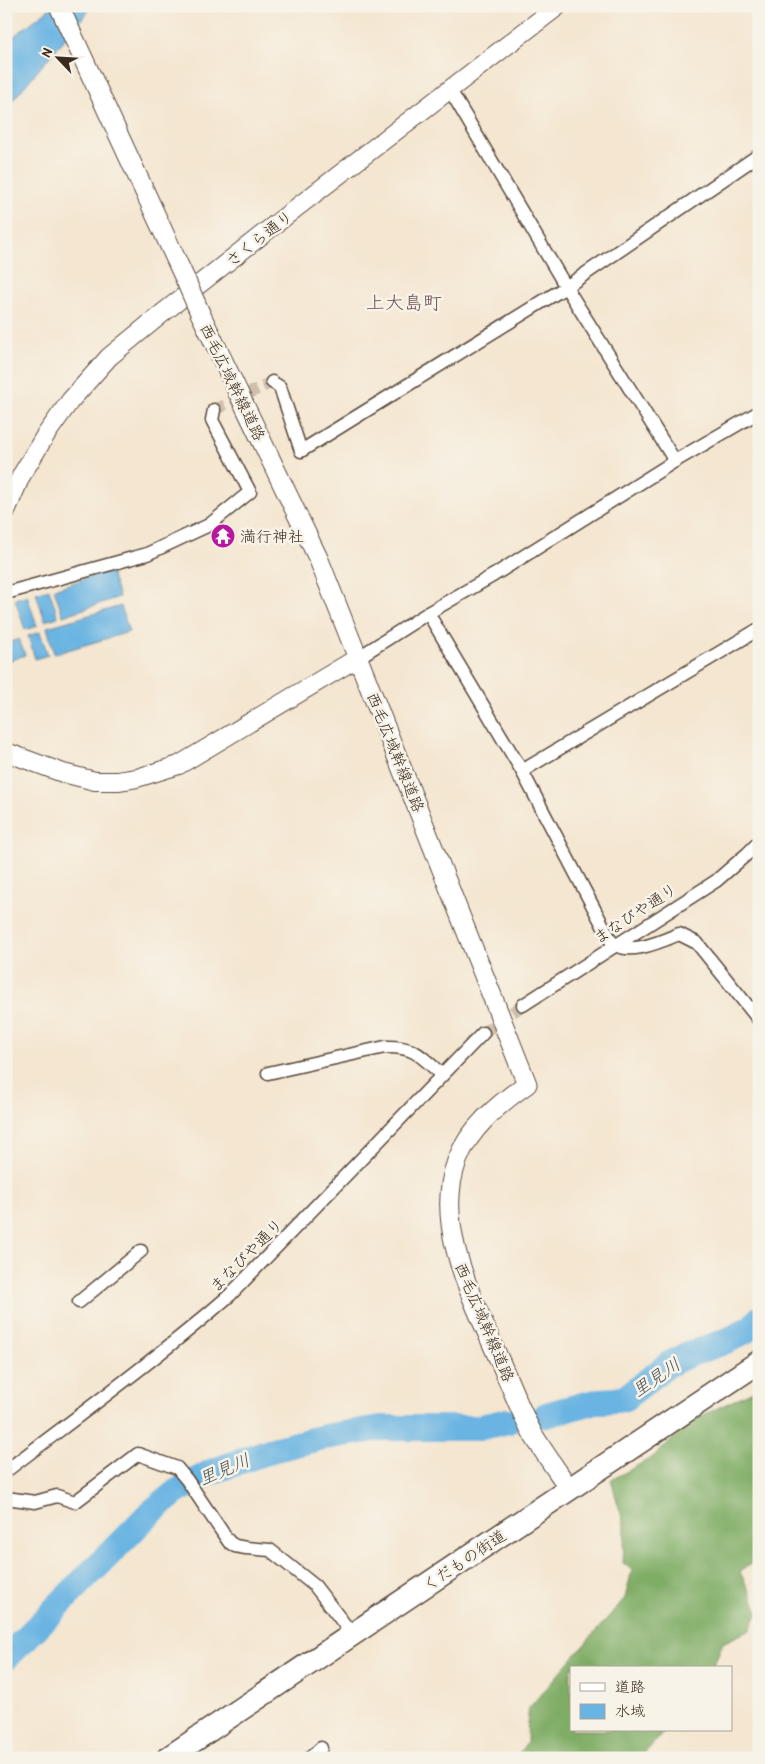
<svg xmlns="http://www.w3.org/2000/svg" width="765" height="1764" viewBox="0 0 765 1764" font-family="'Patrick Hand','Klee One',sans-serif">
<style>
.forest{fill:#80ad66;stroke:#5e6c42}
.water{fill:#69b4e2;stroke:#526f80}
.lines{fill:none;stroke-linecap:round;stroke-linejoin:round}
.river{stroke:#69b4e2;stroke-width:26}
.street-tunnel{stroke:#cfc0ac;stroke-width:12;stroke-dasharray:12 6;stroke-linecap:butt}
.street-casing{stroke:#574639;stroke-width:15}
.secondary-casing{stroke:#574639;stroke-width:20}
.primary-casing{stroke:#574639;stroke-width:21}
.highway-casing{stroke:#574639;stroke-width:25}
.street{stroke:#fff;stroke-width:12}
.secondary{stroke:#fff;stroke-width:18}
.primary{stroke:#fff;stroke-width:19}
.highway{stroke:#fff;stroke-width:22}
.primary-bridge-casing{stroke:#574639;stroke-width:21;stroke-linecap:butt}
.primary-bridge{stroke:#fff;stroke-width:19}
.labels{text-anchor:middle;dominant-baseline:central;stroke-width:5;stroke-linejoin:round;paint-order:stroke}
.street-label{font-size:16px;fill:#3b2a1e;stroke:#f7f3e8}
.poi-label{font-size:16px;fill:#3b2a1e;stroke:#f7f3e8;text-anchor:start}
.water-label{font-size:18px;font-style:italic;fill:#495359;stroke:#f7f3e8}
.quarter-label{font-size:19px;fill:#715356;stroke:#f7f3e8}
</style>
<rect width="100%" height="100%" fill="#f7f3e8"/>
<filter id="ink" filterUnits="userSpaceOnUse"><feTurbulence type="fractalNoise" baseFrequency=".02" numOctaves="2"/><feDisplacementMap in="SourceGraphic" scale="10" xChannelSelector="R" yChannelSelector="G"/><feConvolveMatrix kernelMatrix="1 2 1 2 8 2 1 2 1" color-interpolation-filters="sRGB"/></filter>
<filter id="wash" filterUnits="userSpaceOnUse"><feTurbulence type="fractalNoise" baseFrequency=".0096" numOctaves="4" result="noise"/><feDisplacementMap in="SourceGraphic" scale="20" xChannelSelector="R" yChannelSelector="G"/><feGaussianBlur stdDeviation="1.12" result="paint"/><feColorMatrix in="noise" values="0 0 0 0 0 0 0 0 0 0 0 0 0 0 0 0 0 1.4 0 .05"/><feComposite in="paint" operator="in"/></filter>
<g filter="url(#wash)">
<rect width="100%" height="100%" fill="#f4e6d0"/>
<polygon class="forest" points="759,1388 759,1557 740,1572 752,1596 758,1612 750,1630 723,1643 712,1668 571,1668 571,1730 666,1730 640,1758 516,1758 527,1743 528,1709 625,1598 632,1570 623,1563 625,1528 611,1480 653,1457 693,1420"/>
<g class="water">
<polygon points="53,6 93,6 6,108 6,42"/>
<polygon points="110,570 119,597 63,616 54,589"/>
<polygon points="49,589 58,617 45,621 36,593"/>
<polygon points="27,595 37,626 25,630 15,599"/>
<polygon points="121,606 129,632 54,654 47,627"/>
<polygon points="40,632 48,655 35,659 28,636"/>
<polygon points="19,639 25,655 6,662 6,644"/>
</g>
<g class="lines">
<g class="river">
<path d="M546 1415C564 1410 583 1404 601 1401 610 1400 617 1401 625 1398L669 1364 688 1355 729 1340 752 1327 759 1319"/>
<polyline points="6,1658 149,1514 176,1492 211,1472 272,1450 324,1437 381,1428 477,1428 508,1421"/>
</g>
</g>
</g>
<g filter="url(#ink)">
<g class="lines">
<g class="street-tunnel">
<polyline points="214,410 272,382"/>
<polyline points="483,1033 523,1005"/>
</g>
<defs>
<g id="street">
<polyline points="450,90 566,287 675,461"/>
<polyline points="272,382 280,387 301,451 566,287 759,155"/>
<polyline points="6,593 147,554 209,525 250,492 212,420 214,410"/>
<path d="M428 613 522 771 611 941C626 958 662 941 679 934L697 943 759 1020"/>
<polyline points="359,657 428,613 494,575 675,461 759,412"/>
<polyline points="522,771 759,629"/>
<polyline points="523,1005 716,881 747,854 759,842"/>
<path d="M268 1073 385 1047C415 1046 421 1056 442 1075"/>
<polyline points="79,1302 141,1251"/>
<path d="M6 1471C82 1413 159 1357 230 1295L483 1033"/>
<polyline points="6,1498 35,1502 57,1496 75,1502 138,1454 177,1468 187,1480 229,1542 235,1546 246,1548 270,1550 315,1586 352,1634"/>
<polyline points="310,1758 321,1748"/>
</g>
<g id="secondary">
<polyline points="6,511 21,476 45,436 70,401 109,357 164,312 296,208 558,6"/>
<polyline points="6,752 63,773 95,781 118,781 137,778 179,765 359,657"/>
</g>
<g id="primary">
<polyline points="59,6 186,281"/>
<path d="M200 313 319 560 527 1084C500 1103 469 1128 457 1161 433 1225 473 1299 498 1357 510 1383 520 1411 534 1436 545 1454 558 1472 570 1490"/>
</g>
<polyline id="highway" points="168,1758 759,1362"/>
</defs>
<use href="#street" class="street-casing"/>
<use href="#secondary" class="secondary-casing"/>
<use href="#primary" class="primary-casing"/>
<use href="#highway" class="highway-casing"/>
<use href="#street" class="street"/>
<use href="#secondary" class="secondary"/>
<use href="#primary" class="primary"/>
<use href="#highway" class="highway"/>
<defs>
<polyline id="primary-bridge" points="186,281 200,313"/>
</defs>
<use href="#primary-bridge" class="primary-bridge-casing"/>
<use href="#primary-bridge" class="primary-bridge"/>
</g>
</g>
<defs>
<symbol id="temple-disc" viewBox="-11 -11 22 22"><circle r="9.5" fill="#b5179e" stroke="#f7f3e8"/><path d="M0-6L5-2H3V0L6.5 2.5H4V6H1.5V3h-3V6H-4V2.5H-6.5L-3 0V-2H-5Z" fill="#fff"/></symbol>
</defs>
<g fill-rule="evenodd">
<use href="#temple-disc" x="209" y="522" width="28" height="28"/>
</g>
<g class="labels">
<g class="street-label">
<text transform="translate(259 238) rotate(-38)">さくら通り</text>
<text transform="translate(233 382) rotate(64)">西毛広域幹線道路</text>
<text transform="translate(396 752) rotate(68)">西毛広域幹線道路</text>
<text transform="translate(635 913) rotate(-33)">まなびや通り</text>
<text transform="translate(246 1255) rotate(-45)">まなびや通り</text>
<text transform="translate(485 1322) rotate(67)">西毛広域幹線道路</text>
<text transform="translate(464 1560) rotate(-34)">くだもの街道</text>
</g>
<g class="poi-label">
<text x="240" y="536">満行神社</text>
</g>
<g class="water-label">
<text transform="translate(656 1377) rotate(-34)">里見川</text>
<text transform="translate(224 1469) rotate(-23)">里見川</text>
</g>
<g class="quarter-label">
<text x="404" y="302">上大島町</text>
</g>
</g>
<rect width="765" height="1764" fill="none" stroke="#f7f3e8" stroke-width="25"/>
<rect x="570" y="1666" width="162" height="65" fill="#f7f3e8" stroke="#aca397"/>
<rect x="580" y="1683" width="25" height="8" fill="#ffffff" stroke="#aca397"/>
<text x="615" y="1692" font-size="15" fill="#3b2a1e">道路</text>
<rect x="580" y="1704" width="25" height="15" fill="#69b4e2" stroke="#aca397"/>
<text x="615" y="1716" font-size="15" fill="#3b2a1e">水域</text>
<g transform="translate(58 58) rotate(295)" stroke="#f7f3e8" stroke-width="4" paint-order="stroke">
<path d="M0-4L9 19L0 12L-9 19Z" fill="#3b2a1e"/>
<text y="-8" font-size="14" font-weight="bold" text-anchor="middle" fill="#3b2a1e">N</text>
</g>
</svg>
